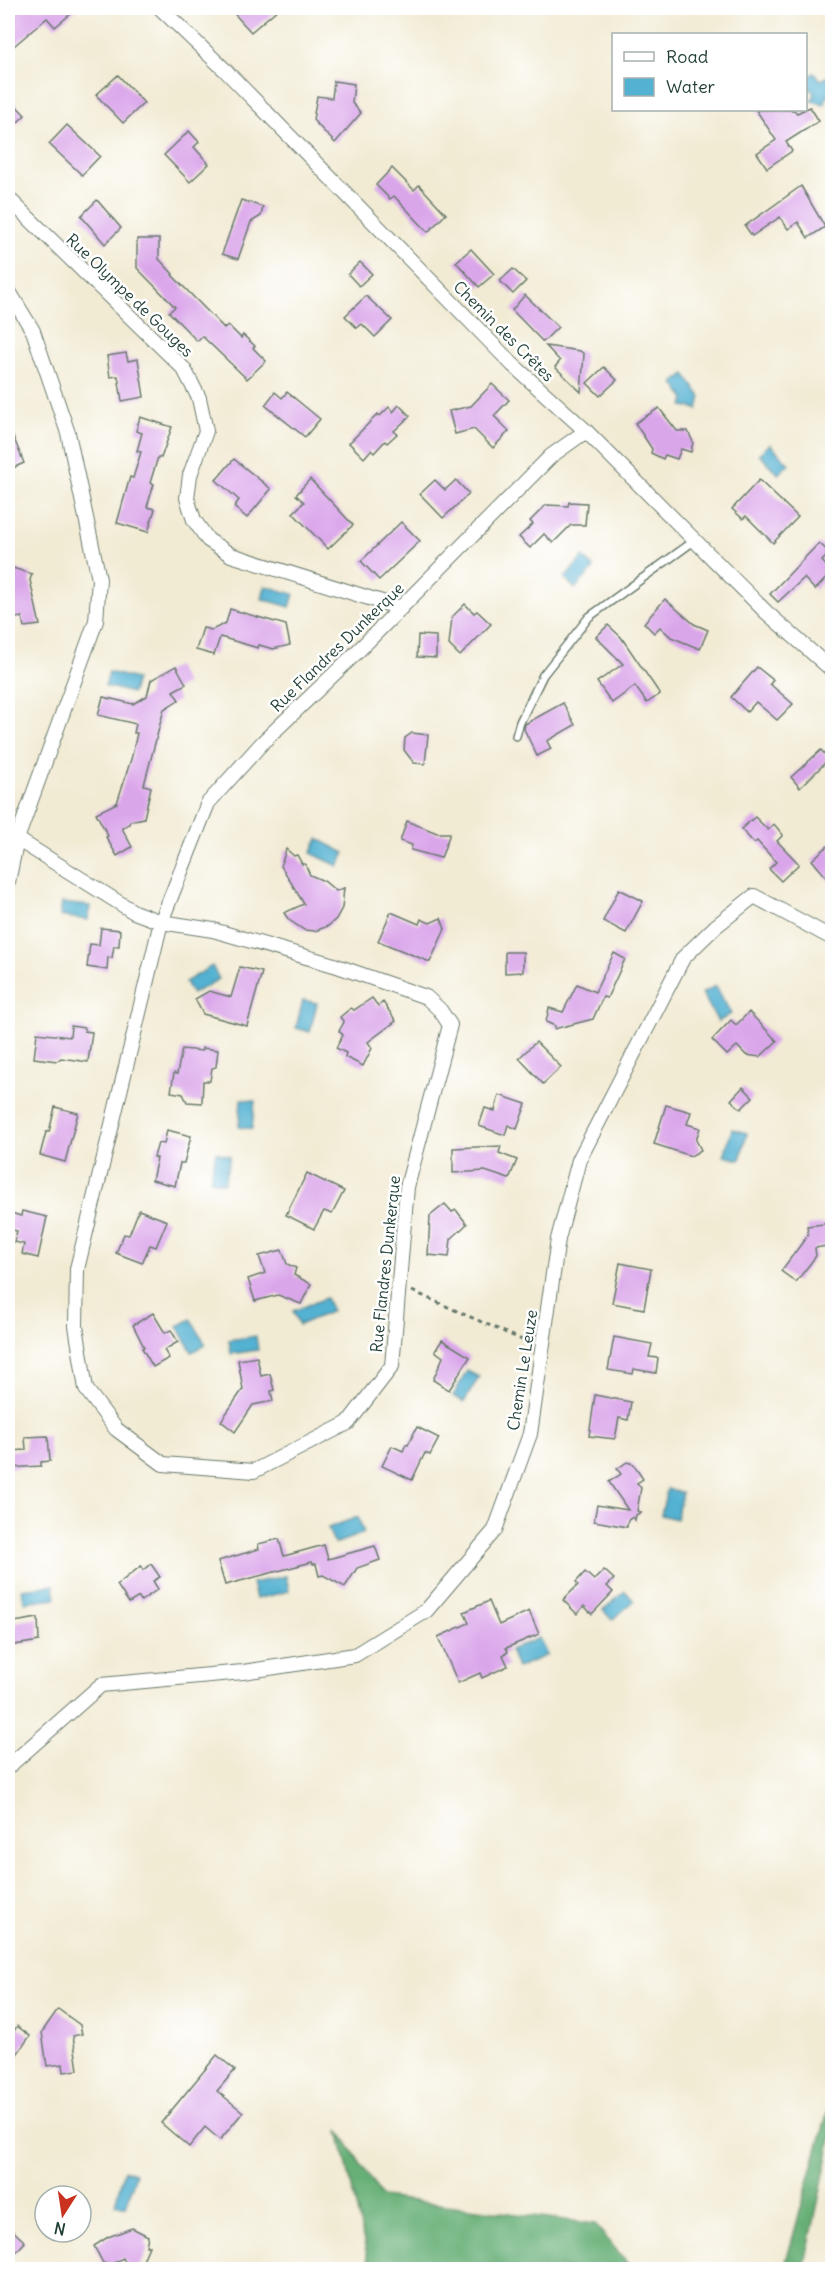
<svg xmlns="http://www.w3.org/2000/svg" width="840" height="2277" viewBox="0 0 840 2277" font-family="Delius,sans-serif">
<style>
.forest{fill:#66af76;stroke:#427655;stroke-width:1.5}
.water{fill:#53b1d1;stroke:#397782;stroke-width:1.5}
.building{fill:#daa6ea}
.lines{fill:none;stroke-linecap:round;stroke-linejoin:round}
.service-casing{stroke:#697a6c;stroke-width:10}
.minor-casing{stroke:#697a6c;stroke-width:16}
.path{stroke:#697a6c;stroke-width:3;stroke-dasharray:4.5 4.5;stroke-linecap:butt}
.service{stroke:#fff;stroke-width:7}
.minor{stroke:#fff;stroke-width:14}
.labels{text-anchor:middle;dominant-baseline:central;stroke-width:5;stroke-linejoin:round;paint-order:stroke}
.street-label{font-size:16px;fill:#1f3d34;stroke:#fff}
</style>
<rect width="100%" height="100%" fill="#fff"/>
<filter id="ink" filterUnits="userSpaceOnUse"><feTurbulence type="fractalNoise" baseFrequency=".0167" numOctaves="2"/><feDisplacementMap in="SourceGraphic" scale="12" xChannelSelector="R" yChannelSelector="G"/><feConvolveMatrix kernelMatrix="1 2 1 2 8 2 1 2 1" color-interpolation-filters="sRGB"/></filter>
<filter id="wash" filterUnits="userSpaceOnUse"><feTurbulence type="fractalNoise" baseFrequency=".008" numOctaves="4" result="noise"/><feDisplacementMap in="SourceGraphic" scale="24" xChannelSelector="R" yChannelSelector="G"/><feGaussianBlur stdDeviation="1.35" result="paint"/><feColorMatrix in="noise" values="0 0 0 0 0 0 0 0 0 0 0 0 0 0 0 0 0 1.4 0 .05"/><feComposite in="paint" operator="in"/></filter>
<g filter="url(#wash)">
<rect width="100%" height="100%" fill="#f2ebd4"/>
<g class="forest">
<polygon points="831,2100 832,2136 804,2269 784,2269"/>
<polygon points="339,2130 382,2197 595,2224 632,2269 377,2269 369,2264"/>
</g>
<g class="water">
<polygon points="814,73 821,80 832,75 832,96 828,95 824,104 812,101 811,99 815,96 811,89 807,92 806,78"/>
<polygon points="685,374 701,397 698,409 683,406 685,399 674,383"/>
<polygon points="770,444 789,464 778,474 759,454"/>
<polygon points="583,557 594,568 575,589 565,578"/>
<polygon points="265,586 294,594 290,607 262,599"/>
<polygon points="109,672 136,679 132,693 105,686"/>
<polygon points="318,839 345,853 338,866 311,853"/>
<polygon points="62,903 90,906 88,920 60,916"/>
<polygon points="212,966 219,979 192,994 185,982"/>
<polygon points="716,986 731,1014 718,1022 702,993"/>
<polygon points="303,1000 317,1003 310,1032 296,1028"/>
<polygon points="241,1099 255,1101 252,1129 239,1127"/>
<polygon points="732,1129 747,1133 740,1160 724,1156"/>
<polygon points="216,1152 230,1156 224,1183 210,1180"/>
<polygon points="326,1298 332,1311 299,1325 293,1311"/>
<polygon points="191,1319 206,1345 192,1352 178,1326"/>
<polygon points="256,1336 258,1350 231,1354 229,1340"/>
<polygon points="467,1371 479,1377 464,1402 453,1396"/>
<polygon points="667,1489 682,1493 676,1519 661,1515"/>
<polygon points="358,1517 364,1533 334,1544 328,1528"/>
<polygon points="286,1576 289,1591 256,1599 252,1583"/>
<polygon points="54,1585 56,1598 24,1602 22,1589"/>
<polygon points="625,1591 634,1601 612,1620 603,1610"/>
<polygon points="539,1638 547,1655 517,1668 510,1650"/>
<polygon points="124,2170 136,2173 126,2207 115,2204"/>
</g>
<g id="blocks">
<g class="building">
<polygon points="8,8 78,8 55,27 47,18 8,51"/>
<polygon points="229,8 279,8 251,32"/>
<polygon points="118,75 144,103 123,123 96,95"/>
<polygon points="334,81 354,84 352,103 361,113 335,143 313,120 317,96 332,98"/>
<polygon points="8,97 25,115 8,132"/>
<polygon points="810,107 819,121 786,142 792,151 767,168 757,153 776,140 756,110 794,110 797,113"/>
<polygon points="67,125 100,156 82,175 49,144"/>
<polygon points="189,131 199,142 194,147 209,164 190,182 164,155"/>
<polygon points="392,168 414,190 419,185 446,214 428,232 394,196 390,199 376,185"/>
<polygon points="801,186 825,227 808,238 798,222 788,229 780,217 752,236 745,226"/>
<polygon points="97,200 121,228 105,244 81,216"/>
<polygon points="241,200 263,207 261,216 251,222 238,259 222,254"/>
<polygon points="137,239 159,239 159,259 173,274 172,275 224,328 228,325 241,338 243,335 255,346 253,348 266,361 247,379 202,336 197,341 169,312 175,307 137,268"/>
<polygon points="471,249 494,274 479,287 456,262"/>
<polygon points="360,262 372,274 359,286 348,274"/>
<polygon points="513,269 526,281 513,294 500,281"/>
<polygon points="525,295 558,327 543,342 512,310"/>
<polygon points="366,296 392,320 375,337 362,324 357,328 345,316"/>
<polygon points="546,346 580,351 584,354 581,392 555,367 560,361"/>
<polygon points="126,353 128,361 138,359 144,397 122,401 118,376 110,377 107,356"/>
<polygon points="604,367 617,380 600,396 587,383"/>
<polygon points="492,384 509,400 494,416 509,431 493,448 474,429 455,434 449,411 471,406"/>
<polygon points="275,392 282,398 287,392 320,419 305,437 265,405"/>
<polygon points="399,405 410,416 394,431 397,434 387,443 385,441 374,453 371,450 364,458 349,443 378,414 380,416 389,407 393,412"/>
<polygon points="659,408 677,431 688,431 693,442 691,452 681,449 677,459 665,455 663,459 651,453 652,449 635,423"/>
<polygon points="140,417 172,427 161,458 158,457 150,483 154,484 147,507 155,509 148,532 117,523 130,477 133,478 141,452 137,451 142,433 136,431"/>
<polygon points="8,424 24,463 8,470"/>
<polygon points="234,459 271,489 247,518 234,507 239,500 216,480"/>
<polygon points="310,479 353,525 328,549 293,513 304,502 296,495"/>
<polygon points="435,480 445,490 456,480 469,494 443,518 420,494"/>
<polygon points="759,480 798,517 773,543 746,516 743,519 732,509"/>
<polygon points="569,502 587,503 585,525 571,525 553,543 544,534 530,548 519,537 533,524 530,521 546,505 568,506"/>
<polygon points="401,522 420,541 379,580 361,561"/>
<polygon points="819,543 830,553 822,561 832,572 815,590 804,578 778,602 770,594"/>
<polygon points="13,568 32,574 30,580 40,625 24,627 22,617 9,619 8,584"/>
<polygon points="665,599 694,624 708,630 700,649 671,637 660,627 654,633 644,623"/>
<polygon points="465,604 474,613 477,611 491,624 460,656 449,645 452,617"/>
<polygon points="230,609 286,625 290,645 273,649 259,645 258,648 220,637 214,655 196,650 203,628 212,630 226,623"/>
<polygon points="608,625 621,637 660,694 647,703 635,686 612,703 597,682 623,664 596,637"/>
<polygon points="418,635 436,636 436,658 417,657"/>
<polygon points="176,666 186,684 173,691 179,700 164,709 144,785 151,787 144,818 130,821 129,824 122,828 132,847 117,856 106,837 108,836 96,813 117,803 132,756 137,733 134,733 136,724 98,715 103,697 133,704 147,696 151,680"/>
<polygon points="757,667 773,680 770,684 793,704 777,720 756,702 747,712 731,697"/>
<polygon points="563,703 575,725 547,741 551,749 537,756 524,729 525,724"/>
<polygon points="412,733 428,735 425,764 414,763 404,750 405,738"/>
<polygon points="821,750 829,759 800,788 791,777"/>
<polygon points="755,817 768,830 774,824 783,835 777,841 799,864 781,881 769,869 776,862 757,841 754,843 741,829"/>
<polygon points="407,821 437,833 450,833 441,858 411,850 412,845 400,841"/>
<polygon points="832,842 832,884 812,860"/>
<polygon points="286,849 294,856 297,855 302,864 305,864 310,875 324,881 336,891 344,888 342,908 336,919 328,926 315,931 304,930 289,920 284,913 304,904 281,866"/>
<polygon points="619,889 643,901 626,933 603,921"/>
<polygon points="391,912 419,924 421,919 430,923 441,918 445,929 430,962 378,941"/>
<polygon points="101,928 120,930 119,946 114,946 112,958 108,957 107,970 87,967 90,944 99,945"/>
<polygon points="505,952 523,952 523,972 505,973"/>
<polygon points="614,953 625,959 607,998 603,997 593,1019 554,1029 555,1026 546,1022 549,1008 563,1012 577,984 595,992"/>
<polygon points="240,967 262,972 247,1026 203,1014 195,999 209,991 231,997"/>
<polygon points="372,998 378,1006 383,1002 396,1021 368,1042 372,1048 363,1066 345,1057 346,1053 336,1048 343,1035 339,1031 344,1022 340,1017 351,1008 354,1010"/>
<polygon points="749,1012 777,1041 760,1057 746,1055 737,1046 727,1055 712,1040 731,1020 736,1025"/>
<polygon points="71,1026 85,1028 84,1031 92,1032 88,1062 61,1058 57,1061 34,1058 37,1033 70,1037"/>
<polygon points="536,1042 561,1067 543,1084 519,1058"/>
<polygon points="202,1048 218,1050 216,1067 212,1068 210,1081 203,1081 202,1103 187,1102 183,1094 171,1092 174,1073 177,1074 182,1049 202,1051"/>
<polygon points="743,1087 753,1097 741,1109 731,1100"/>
<polygon points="499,1095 526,1104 517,1129 508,1125 505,1135 479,1126 485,1108 495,1111"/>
<polygon points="666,1105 691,1112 687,1124 700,1128 696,1140 701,1150 691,1156 654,1144"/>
<polygon points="55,1107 78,1113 65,1162 40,1155 46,1132 49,1132"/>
<polygon points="167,1130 191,1136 184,1163 180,1163 175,1186 152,1180 157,1158 154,1157 158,1143 164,1144"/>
<polygon points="501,1146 499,1153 517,1160 509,1179 485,1171 453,1173 453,1148"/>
<polygon points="307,1173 344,1191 332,1214 324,1211 314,1229 286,1215"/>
<polygon points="445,1204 452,1212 456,1210 467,1224 451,1239 449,1257 428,1255 430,1216"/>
<polygon points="139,1210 167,1221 156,1247 150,1245 142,1263 116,1253 124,1234 129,1235"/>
<polygon points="22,1211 47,1217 38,1258 22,1254 24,1244 14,1242 17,1231 8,1229 11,1213 21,1216"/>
<polygon points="832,1223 832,1245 815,1248 816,1256 796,1282 781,1271 808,1235 807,1226"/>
<polygon points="282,1250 287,1264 296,1268 294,1275 311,1284 301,1304 278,1295 255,1301 248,1279 265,1273 259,1256"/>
<polygon points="620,1263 651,1269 644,1309 612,1303"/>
<polygon points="153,1313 165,1333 171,1330 178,1342 164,1350 169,1358 153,1367 142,1348 144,1347 133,1325"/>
<polygon points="614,1337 652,1344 649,1357 658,1358 656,1373 634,1369 633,1374 608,1370"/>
<polygon points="442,1340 470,1357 449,1390 433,1380 443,1357 435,1351"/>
<polygon points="257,1357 261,1376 270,1374 274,1390 271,1391 273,1401 253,1405 235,1432 221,1421 243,1389 238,1360"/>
<polygon points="595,1395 631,1402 628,1420 619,1418 615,1439 589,1436"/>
<polygon points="417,1427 439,1438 430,1455 425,1453 412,1480 382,1466 392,1446 403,1451 406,1444 408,1445"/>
<polygon points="48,1436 50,1461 41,1462 41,1466 8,1468 8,1451 26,1450 25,1437"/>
<polygon points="627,1462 633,1464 643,1479 637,1483 641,1488 637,1511 641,1512 636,1515 635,1520 633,1517 628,1520 627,1527 594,1521 597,1505 628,1510 609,1482 621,1474 617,1469"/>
<polygon points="279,1539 284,1556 324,1545 328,1559 375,1546 380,1560 357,1568 345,1587 323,1575 319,1576 316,1564 313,1564 312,1562 225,1585 218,1561 259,1549 258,1544"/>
<polygon points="151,1564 160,1577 153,1581 158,1589 141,1601 139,1597 129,1603 117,1585 141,1566 143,1570"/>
<polygon points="604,1570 614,1579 607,1586 613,1592 592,1614 584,1606 577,1614 563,1600 578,1585 576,1582 585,1572 594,1580"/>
<polygon points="489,1601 499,1625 529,1611 539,1634 506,1648 508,1652 503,1655 508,1666 482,1678 480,1673 458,1683 438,1637 469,1623 464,1612"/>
<polygon points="38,1618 39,1641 8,1646 8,1628 15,1626 14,1622"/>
<polygon points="58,2009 80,2025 82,2034 73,2036 78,2070 64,2072 63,2064 47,2066 42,2032"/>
<polygon points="17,2026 30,2036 8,2067 8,2041"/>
<polygon points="217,2055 235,2070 217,2091 243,2112 220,2140 205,2127 189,2147 161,2123"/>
<polygon points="8,2226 25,2242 8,2261"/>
<polygon points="132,2228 148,2236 146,2246 149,2246 139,2270 129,2270 123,2258 110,2265 103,2263 94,2246 108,2237"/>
</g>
</g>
</g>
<g filter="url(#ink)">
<use href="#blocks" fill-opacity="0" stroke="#697a6c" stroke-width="1.5"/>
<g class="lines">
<defs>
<polyline id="service" points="516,736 520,722 543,675 589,617 694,541"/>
<g id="minor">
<polyline points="160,8 225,70 512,364 586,431 766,612 832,670"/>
<polyline points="8,198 184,369 199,398 206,431 190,475 187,498 194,520 208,540 231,555 401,608"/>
<polyline points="8,290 33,331 68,433 99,579 96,621 17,839 8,882"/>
<polyline points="17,839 134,912 161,922 213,930 334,965 426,997 440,1010 450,1025 407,1187 392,1366 348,1423 254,1471 163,1464 116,1429 86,1389 76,1326 77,1269 161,922 208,803 263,742 357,652 551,456 586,431"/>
<polyline points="8,1767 101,1685 243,1672 355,1655 426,1611 495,1530 530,1434 558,1239 579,1160 683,958 716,926 754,896 832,938"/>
</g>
</defs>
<use href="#service" class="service-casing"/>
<use href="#minor" class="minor-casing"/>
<polyline class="path" points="412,1291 529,1343"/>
<use href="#service" class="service"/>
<use href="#minor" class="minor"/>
</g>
</g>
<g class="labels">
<g class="street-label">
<text transform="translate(130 295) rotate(44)">Rue Olympe de Gouges</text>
<text transform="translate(504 331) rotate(45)">Chemin des Crêtes</text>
<text transform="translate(337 647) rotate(-44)">Rue Flandres Dunkerque</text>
<text transform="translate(385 1264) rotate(-84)">Rue Flandres Dunkerque</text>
<text transform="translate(522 1370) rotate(-81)">Chemin Le Leuze</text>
</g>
</g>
<rect width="840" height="2277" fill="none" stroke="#fff" stroke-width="30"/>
<rect x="612" y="33" width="195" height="78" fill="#ffffff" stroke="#a5b1ae" stroke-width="1.5"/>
<rect x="624" y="52" width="30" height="9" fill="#ffffff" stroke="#a5b1ae" stroke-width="1.5"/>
<text x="666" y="63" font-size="18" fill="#1f3d34">Road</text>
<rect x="624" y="78" width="30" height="18" fill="#53b1d1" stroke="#a5b1ae" stroke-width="1.5"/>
<text x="666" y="93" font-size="18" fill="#1f3d34">Water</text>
<g transform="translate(63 2214) rotate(192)"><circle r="28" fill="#ffffff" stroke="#a5b1ae" stroke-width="1.5"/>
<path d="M0-4.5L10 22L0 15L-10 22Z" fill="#c8321e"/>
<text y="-9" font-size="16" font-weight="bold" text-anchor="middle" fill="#1f3d34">N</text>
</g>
</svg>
